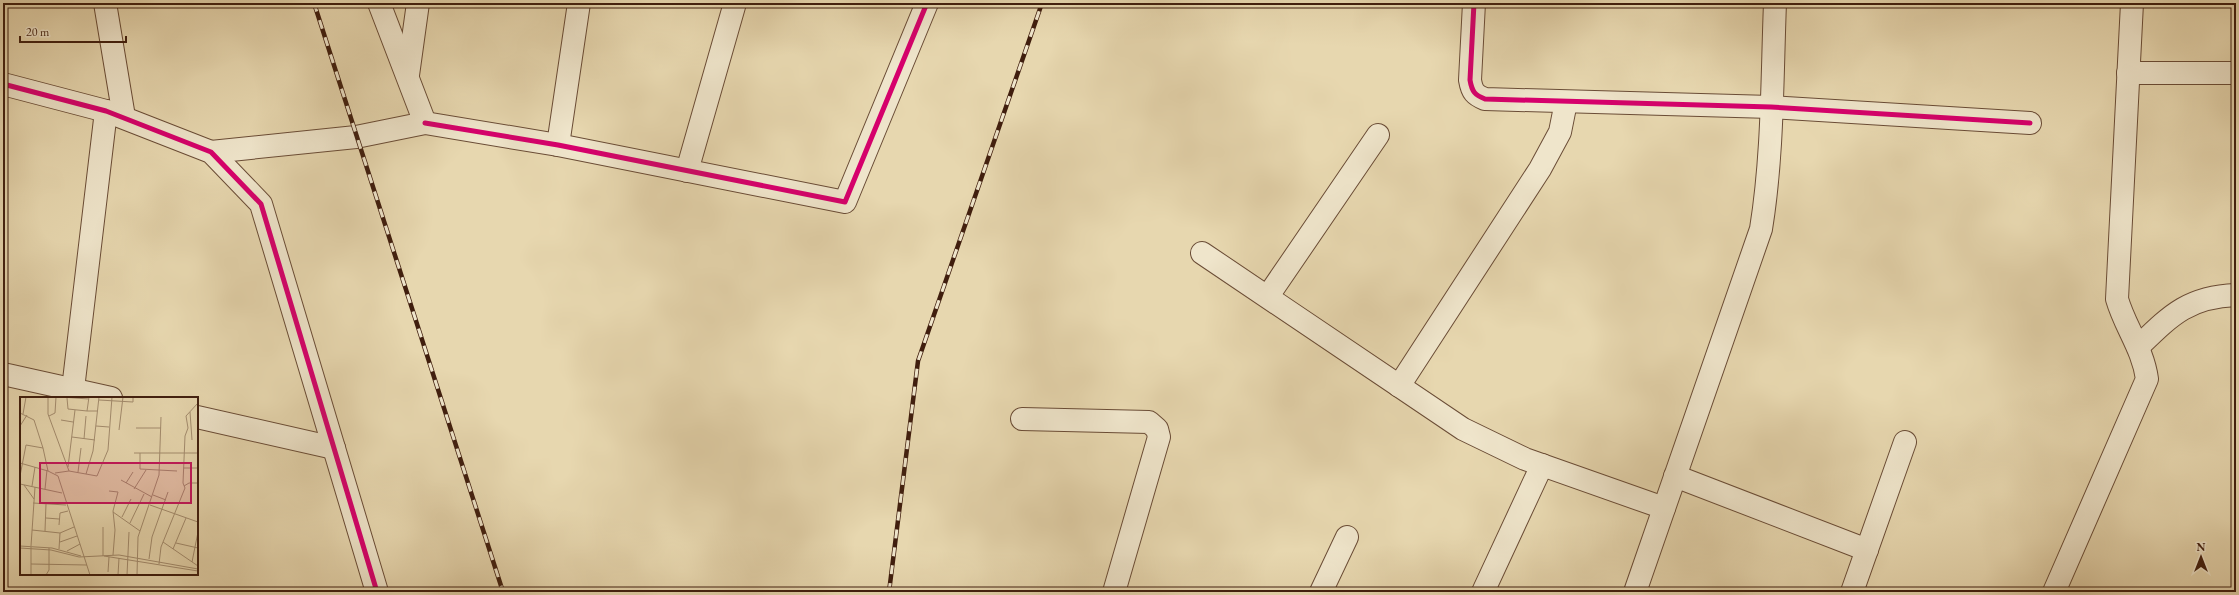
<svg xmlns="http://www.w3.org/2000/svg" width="2239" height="595" viewBox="0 0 2239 595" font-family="'EB Garamond',serif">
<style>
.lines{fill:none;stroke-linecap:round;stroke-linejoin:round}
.street-casing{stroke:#6a4c36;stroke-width:24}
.street{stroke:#efe5cb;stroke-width:22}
.rail-casing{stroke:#401e0e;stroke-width:4.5}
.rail{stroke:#efe5cb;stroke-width:3;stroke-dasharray:9;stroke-linecap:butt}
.cycleway-casing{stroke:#efe5cb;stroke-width:8}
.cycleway{stroke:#d6006c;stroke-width:5}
.inset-road{fill:none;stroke:#a48d6f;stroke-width:1}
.view{fill:#c2185b;fill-opacity:0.15;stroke:#c2185b;stroke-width:2}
.inset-edge{fill:none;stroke:#401e0e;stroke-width:2}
</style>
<rect width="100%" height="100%" fill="#e7d7af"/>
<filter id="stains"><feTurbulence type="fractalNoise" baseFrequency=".005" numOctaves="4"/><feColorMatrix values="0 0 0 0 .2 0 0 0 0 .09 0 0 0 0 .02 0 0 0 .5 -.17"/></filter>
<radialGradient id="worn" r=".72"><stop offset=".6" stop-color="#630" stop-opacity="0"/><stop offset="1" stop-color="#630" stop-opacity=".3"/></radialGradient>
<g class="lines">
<defs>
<g id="street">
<polyline points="105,3 124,117"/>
<path d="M1474 3 1470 80C1472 92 1475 95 1485 99L1771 107 2030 123"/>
<polyline points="2128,73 2236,73"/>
<polyline points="408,75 418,3"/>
<polyline points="3,84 106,111 211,152 261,204 377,592"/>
<polyline points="425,123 558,145 845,202 927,3"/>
<polyline points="558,145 579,3"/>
<polyline points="211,152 356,137 425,123 379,3"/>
<polyline points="687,171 735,3"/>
<polyline points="1202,253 1463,429 1525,459 1664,508"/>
<polyline points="1268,296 1378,135"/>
<path d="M2138 347C2171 315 2188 297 2236 295"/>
<polyline points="3,374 111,398"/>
<polyline points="1399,386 1540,169 1560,132 1566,102"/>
<polyline points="73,389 106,111"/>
<polyline points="197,417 334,448"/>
<polyline points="1022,419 1149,422 1157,429 1159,437 1114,592"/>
<polyline points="1675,476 1867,550"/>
<polyline points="1321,592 1347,537"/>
<polyline points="1483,592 1542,465"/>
<path d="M1635 592 1761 229C1773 155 1772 78 1775 3"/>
<polyline points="1852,592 1905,442"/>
<path d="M2054 592 2147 379C2143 349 2125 327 2117 299L2132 3"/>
</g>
</defs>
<use href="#street" class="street-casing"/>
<use href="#street" class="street"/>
<defs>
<g id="rail">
<polyline points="314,3 503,592"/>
<polyline points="889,592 918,361 1042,3"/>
</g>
</defs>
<use href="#rail" class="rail-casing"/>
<use href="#rail" class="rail"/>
<defs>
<g id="cycleway">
<path d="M1474 3 1470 80C1472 92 1475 95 1485 99L1771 107 2030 123"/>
<polyline points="3,84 106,111 211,152 261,204 377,592"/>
<polyline points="425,123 558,145 845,202 927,3"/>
</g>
</defs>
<use href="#cycleway" class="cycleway-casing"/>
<use href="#cycleway" class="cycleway"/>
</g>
<g transform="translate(20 397)">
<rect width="178" height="178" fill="#e7d7af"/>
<path class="inset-road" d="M28 0V17L49 74 35 76M41 0 69 2M69 0 67 14H78M47 1 48 12 67 14M79 3 113 5V0M170 15 172 43M0 16 14 23 23 51M3 17 6 0M29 19 35 16 36 0M41 23 53 25M0 29 7 18M76 29 89 30M116 31H141M99 33 103 0M52 40 75 43M64 42 66 19M114 56H178M120 56V72L157 74M0 66 28 74 38 79 70 178M48 70 55 13M163 71H178M49 74 77 79 88 53 92 0M58 75 61 51M66 77 73 54 79 0M0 79 6 48 23 51 28 74M101 83 132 100M106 86 113 75M0 87 42 96M4 88 14 102M12 89 15 70M164 89 169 86H178M25 92 27 73M114 92 126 73M89 94 98 95 93 114 95 133 93 158M133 98 146 103M13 106 46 108M130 108 178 125M93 115 120 134M102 120 111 102M26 121 39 122M110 126 124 97M39 128 40 116 48 114M12 133 40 136 54 130M25 134 26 107M40 145 57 139M143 145 178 169M156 146 178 151M0 149 32 151 61 159M11 149 15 90M11 150V178M0 151 31 153 59 160 99 158 178 172M39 152 40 136M153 152 166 121M47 154 60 147M83 159V130M84 159 178 174M129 162 132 140 148 95M172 165 178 135M11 167 67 168M139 167 141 150 165 91 163 86 165 39 168 31 166 19 178 6M88 175 89 160M26 178 29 173V151M98 178 99 161M107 178 109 135M117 178 118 140 139 78 141 20"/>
<path class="view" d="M20 66H171V106H20Z"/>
<rect width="178" height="178" class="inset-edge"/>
</g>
<rect width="2239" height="595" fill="none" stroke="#e7d7af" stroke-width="16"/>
<rect x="4" y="4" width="2231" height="587" fill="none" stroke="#401e0e" stroke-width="2"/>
<rect x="8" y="8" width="2223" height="579" fill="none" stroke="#401e0e"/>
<g transform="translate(2201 557)" stroke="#efe5cb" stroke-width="3" paint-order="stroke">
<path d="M0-3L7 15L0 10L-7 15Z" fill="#401e0e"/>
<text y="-6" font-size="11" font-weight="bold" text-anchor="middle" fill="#401e0e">N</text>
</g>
<path d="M20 36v6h106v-6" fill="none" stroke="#401e0e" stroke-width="2"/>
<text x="26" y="36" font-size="12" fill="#401e0e" stroke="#efe5cb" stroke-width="3" paint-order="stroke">20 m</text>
<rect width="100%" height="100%" filter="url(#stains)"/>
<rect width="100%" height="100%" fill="url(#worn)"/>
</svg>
